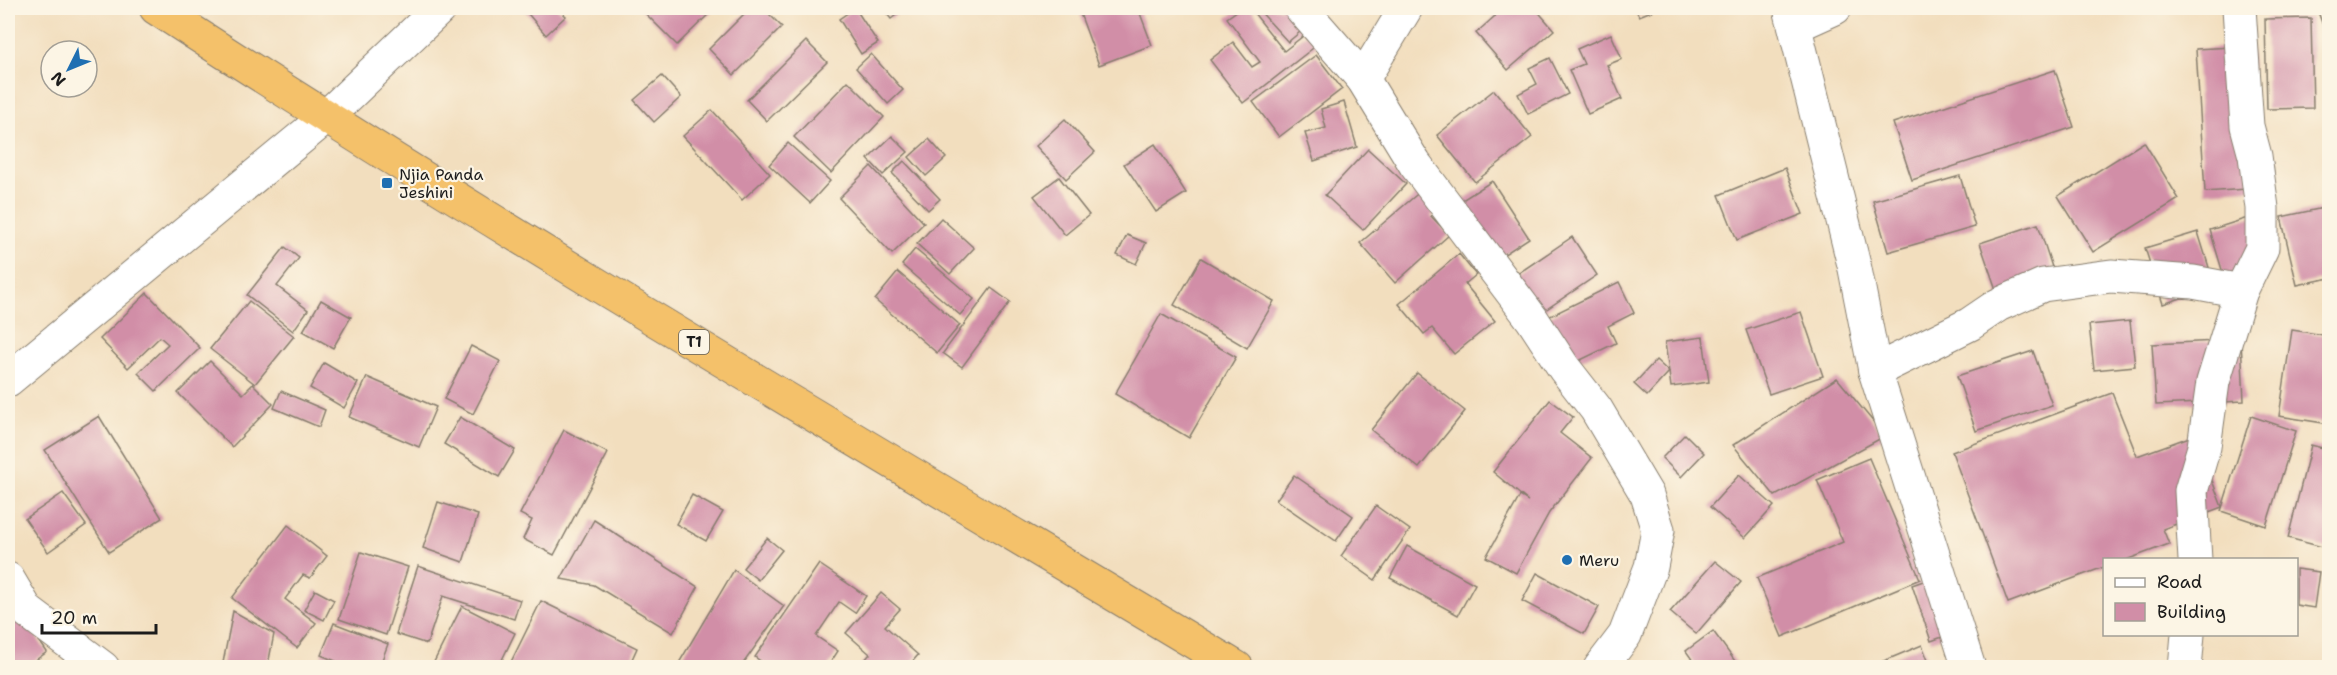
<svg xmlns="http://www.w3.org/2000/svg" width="2337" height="675" viewBox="0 0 2337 675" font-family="'Shantell Sans',sans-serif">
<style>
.building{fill:#d18ea7}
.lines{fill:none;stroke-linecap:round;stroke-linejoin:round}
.minor-casing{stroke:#877d6d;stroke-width:35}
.trunk-casing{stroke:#877d6d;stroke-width:35}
.minor{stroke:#fff;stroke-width:33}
.trunk{stroke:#f4c16b;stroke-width:33}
.poi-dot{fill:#1f6fb2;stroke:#fcf5e5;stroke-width:2}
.labels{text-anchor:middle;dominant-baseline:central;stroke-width:4.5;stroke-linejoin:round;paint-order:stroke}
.shield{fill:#fcf5e5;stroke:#5f5d58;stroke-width:1.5}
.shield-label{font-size:15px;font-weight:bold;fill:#1c1c1c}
.poi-label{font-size:16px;fill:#1c1c1c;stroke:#fcf5e5;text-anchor:start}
</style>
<rect width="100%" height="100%" fill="#fcf5e5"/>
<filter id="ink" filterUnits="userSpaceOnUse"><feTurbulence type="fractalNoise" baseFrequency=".0167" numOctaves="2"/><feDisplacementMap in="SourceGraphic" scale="12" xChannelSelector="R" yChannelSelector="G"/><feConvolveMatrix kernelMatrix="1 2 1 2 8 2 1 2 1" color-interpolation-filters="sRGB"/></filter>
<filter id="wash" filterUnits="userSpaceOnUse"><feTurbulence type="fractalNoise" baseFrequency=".008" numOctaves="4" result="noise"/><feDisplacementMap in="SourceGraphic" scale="24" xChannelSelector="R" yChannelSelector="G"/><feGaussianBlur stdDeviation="1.35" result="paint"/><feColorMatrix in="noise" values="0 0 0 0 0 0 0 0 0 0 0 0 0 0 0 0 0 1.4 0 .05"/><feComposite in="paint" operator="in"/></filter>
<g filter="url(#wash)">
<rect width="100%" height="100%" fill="#f2debe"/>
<g id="blocks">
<g class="building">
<polygon points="523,8 557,8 566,16 546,35"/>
<polygon points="640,8 715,8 677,45"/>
<polygon points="750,8 763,8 782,27 734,75 709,49"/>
<polygon points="855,8 878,43 861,54 839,19"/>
<polygon points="882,8 905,8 891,19"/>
<polygon points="1078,8 1138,8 1152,45 1099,65"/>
<polygon points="1241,8 1250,8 1284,51 1307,33 1317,45 1243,103 1210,60 1233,42 1252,67 1260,62 1227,18"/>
<polygon points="1257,8 1289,8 1306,27 1288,42"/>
<polygon points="1504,8 1535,8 1554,30 1508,70 1476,33"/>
<polygon points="1635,8 1659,8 1639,16"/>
<polygon points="2330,8 2330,41 2329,41 2318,12"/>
<polygon points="2311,18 2313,108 2267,109 2265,19"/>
<polygon points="1611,34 1622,59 1607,65 1622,99 1588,114 1569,70 1584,64 1577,49"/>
<polygon points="806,41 827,62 767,121 747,100"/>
<polygon points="2251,46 2261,188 2205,192 2196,49"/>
<polygon points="871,54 903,90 888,104 856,68"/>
<polygon points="1316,55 1342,89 1279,137 1253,102"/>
<polygon points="1550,58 1568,94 1528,114 1518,94 1537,84 1529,68"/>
<polygon points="2055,70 2074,127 1912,180 1893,123"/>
<polygon points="662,76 681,97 654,122 634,100"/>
<polygon points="848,81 884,117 831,173 794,137"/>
<polygon points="1494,90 1532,137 1475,182 1437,135"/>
<polygon points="1344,102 1357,147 1314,161 1305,133 1326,128 1321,109"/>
<polygon points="712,110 770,174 742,200 683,136"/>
<polygon points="1065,119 1095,152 1066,179 1036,146"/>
<polygon points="892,136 908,152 883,175 868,159"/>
<polygon points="929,139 946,158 926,176 909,157"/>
<polygon points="2144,142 2179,199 2093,252 2058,196"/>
<polygon points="788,143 830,181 810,203 769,165"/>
<polygon points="1155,144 1186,193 1156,212 1124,164"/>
<polygon points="1368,149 1406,184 1363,230 1325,195"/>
<polygon points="904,161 940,199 928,210 892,173"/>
<polygon points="871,166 924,223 892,254 839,198"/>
<polygon points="1785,168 1803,214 1737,240 1719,195"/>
<polygon points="1960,176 1975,227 1888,252 1873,201"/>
<polygon points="1059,177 1089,215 1065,235 1034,196"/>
<polygon points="1492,181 1529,238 1494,261 1456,204"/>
<polygon points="1422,190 1439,209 1431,216 1449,235 1395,283 1360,243"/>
<polygon points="2328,207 2330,278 2297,285 2281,217"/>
<polygon points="2254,216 2270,269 2226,283 2210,230"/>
<polygon points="941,218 974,248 950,274 917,244"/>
<polygon points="2038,224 2061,295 2004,313 1980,243"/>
<polygon points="2198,232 2215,287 2163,304 2145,248"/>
<polygon points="1127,235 1146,243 1136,264 1117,255"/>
<polygon points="1572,237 1597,275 1532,319 1507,281"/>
<polygon points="285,247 299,258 277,286 308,310 293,331 247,295"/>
<polygon points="915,249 974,299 960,315 902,265"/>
<polygon points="1459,254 1476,275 1465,284 1495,321 1454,354 1432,328 1424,334 1399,304"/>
<polygon points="1201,258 1274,301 1247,348 1174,305"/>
<polygon points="898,272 960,325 937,353 875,300"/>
<polygon points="1619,282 1634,313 1608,326 1616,343 1564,368 1540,321"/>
<polygon points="991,288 1010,302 962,367 943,353"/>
<polygon points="147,293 200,348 156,391 138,373 168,344 160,337 128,368 100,339"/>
<polygon points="321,300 351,317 333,348 303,331"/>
<polygon points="249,301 294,336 255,384 210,349"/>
<polygon points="1801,312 1823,376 1769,394 1746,330"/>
<polygon points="1161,314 1236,357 1189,438 1115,394"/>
<polygon points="2130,321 2135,366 2094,370 2089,325"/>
<polygon points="2292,330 2330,336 2330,424 2279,416"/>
<polygon points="1703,337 1709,382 1671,387 1665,342"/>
<polygon points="2241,340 2244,401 2156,405 2152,344"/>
<polygon points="471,346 500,361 473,414 444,399"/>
<polygon points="2033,351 2052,405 1976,431 1957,376"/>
<polygon points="1656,360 1669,372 1647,396 1634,384"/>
<polygon points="210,361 243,394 253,384 273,404 232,447 178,393"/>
<polygon points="324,363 358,383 344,408 310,388"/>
<polygon points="1417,373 1465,411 1419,468 1371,430"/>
<polygon points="367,377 436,407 419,447 349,417"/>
<polygon points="1837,378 1885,436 1775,496 1733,445"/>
<polygon points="281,391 325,410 319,427 274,408"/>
<polygon points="2112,393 2137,456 2195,435 2222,507 2163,529 2169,544 2126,560 2104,560 2104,567 2008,603 1952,452"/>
<polygon points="1550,400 1573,417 1560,433 1592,458 1549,513 1516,573 1486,557 1520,496 1528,501 1493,472"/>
<polygon points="99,416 162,518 109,552 45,450"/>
<polygon points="2251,416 2296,431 2266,526 2221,511"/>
<polygon points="460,417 515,450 499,477 444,444"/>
<polygon points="564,430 608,453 554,555 523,539 532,520 520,514"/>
<polygon points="1685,434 1704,453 1681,477 1662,458"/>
<polygon points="2311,445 2330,450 2330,549 2288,538"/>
<polygon points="1869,458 1920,579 1782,637 1757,578 1843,542 1817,480"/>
<polygon points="1294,475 1353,516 1336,541 1276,500"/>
<polygon points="1739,475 1774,506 1745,538 1710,507"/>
<polygon points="63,493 86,525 48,552 25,519"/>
<polygon points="692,495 723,512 706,541 676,524"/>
<polygon points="438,502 478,515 463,562 423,548"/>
<polygon points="1376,506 1410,530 1375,580 1341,556"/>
<polygon points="594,520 698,587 673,633 594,585 561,579"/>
<polygon points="288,525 327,556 310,578 303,575 285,599 316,623 297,648 232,598"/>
<polygon points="767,538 782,550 758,580 743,568"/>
<polygon points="1407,546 1475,584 1458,615 1390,578"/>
<polygon points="361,552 408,567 386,635 339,619"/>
<polygon points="1715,561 1741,582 1696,634 1670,612"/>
<polygon points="819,564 866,596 855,613 839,602 816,636 838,651 827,668 770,668 755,657"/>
<polygon points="418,566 520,600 514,619 443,596 427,644 396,634"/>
<polygon points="2296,569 2319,572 2314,608 2296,605"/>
<polygon points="734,570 784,606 740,668 676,668"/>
<polygon points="1537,573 1599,607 1584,634 1522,601"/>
<polygon points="1932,578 1951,634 1931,641 1912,585"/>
<polygon points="315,590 334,600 324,620 304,610"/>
<polygon points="881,593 900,609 885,626 918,655 907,668 858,668 870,654 846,633"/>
<polygon points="541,601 637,648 628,668 508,668"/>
<polygon points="462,606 515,633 498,668 431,668"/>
<polygon points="233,611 274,634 268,665 277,668 222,668"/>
<polygon points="21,615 47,652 24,668 8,668 8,624"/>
<polygon points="334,623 388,644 379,668 352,668 321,655"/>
<polygon points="1713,631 1740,668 1698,668 1686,651"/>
<polygon points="1922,645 1931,668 1881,668 1879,663"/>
</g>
</g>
</g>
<g filter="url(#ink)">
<use href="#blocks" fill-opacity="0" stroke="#877d6d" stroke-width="1.5"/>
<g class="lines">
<defs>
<g id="minor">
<polyline points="1301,8 1363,79 1415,164 1532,319 1564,368 1596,409 1647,495 1658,530 1651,567 1625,635 1600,668"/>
<polyline points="1790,8 1855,269 1875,371 1969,668"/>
<polyline points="1795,26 1835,8"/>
<polyline points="1363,79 1406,8"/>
<polyline points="1875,371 1970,324 1998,305 2043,285 2111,276 2193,282 2241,291"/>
<polyline points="8,380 325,118 440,8"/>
<polyline points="2195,560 2191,491 2204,447 2213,382 2241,291 2262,248 2262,208 2255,156 2247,126 2239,8"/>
<polyline points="8,579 27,611 103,668"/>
<polyline points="2185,668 2188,634"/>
</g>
<path id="trunk" d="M156 8C510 238 875 451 1237 668"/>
</defs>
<use href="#minor" class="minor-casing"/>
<use href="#trunk" class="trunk-casing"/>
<use href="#minor" class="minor"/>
<use href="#trunk" class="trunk"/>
</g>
</g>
<g class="poi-dot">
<rect x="381" y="177" width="12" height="12" rx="3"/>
<circle cx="1567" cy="560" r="6"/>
</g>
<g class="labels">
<rect class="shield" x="679" y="330" width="30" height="24" rx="4.5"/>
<g class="shield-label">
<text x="694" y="342">T1</text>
</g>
<g class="poi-label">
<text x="399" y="174">Njia Panda<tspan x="399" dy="18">Jeshini</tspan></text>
<text x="1579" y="560">Meru</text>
</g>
</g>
<rect width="2337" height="675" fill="none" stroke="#fcf5e5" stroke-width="30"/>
<rect x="2103" y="558" width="195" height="78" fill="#fcf5e5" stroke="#a29e95" stroke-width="1.5"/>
<rect x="2115" y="578" width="30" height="9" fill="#ffffff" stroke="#a29e95" stroke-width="1.5"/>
<text x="2157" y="588" font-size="18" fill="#1c1c1c">Road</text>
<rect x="2115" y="603" width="30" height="18" fill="#d18ea7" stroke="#a29e95" stroke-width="1.5"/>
<text x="2157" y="618" font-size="18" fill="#1c1c1c">Building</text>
<g transform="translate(69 69) rotate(227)"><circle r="28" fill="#fcf5e5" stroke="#a29e95" stroke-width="1.5"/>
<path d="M0-4.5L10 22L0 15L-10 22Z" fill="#1f6fb2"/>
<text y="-9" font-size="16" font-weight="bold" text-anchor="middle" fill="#1c1c1c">N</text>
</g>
<path d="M42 624v9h114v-9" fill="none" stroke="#1c1c1c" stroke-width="3"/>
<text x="51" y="624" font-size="18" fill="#1c1c1c" stroke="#fcf5e5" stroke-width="4.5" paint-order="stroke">20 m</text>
</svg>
